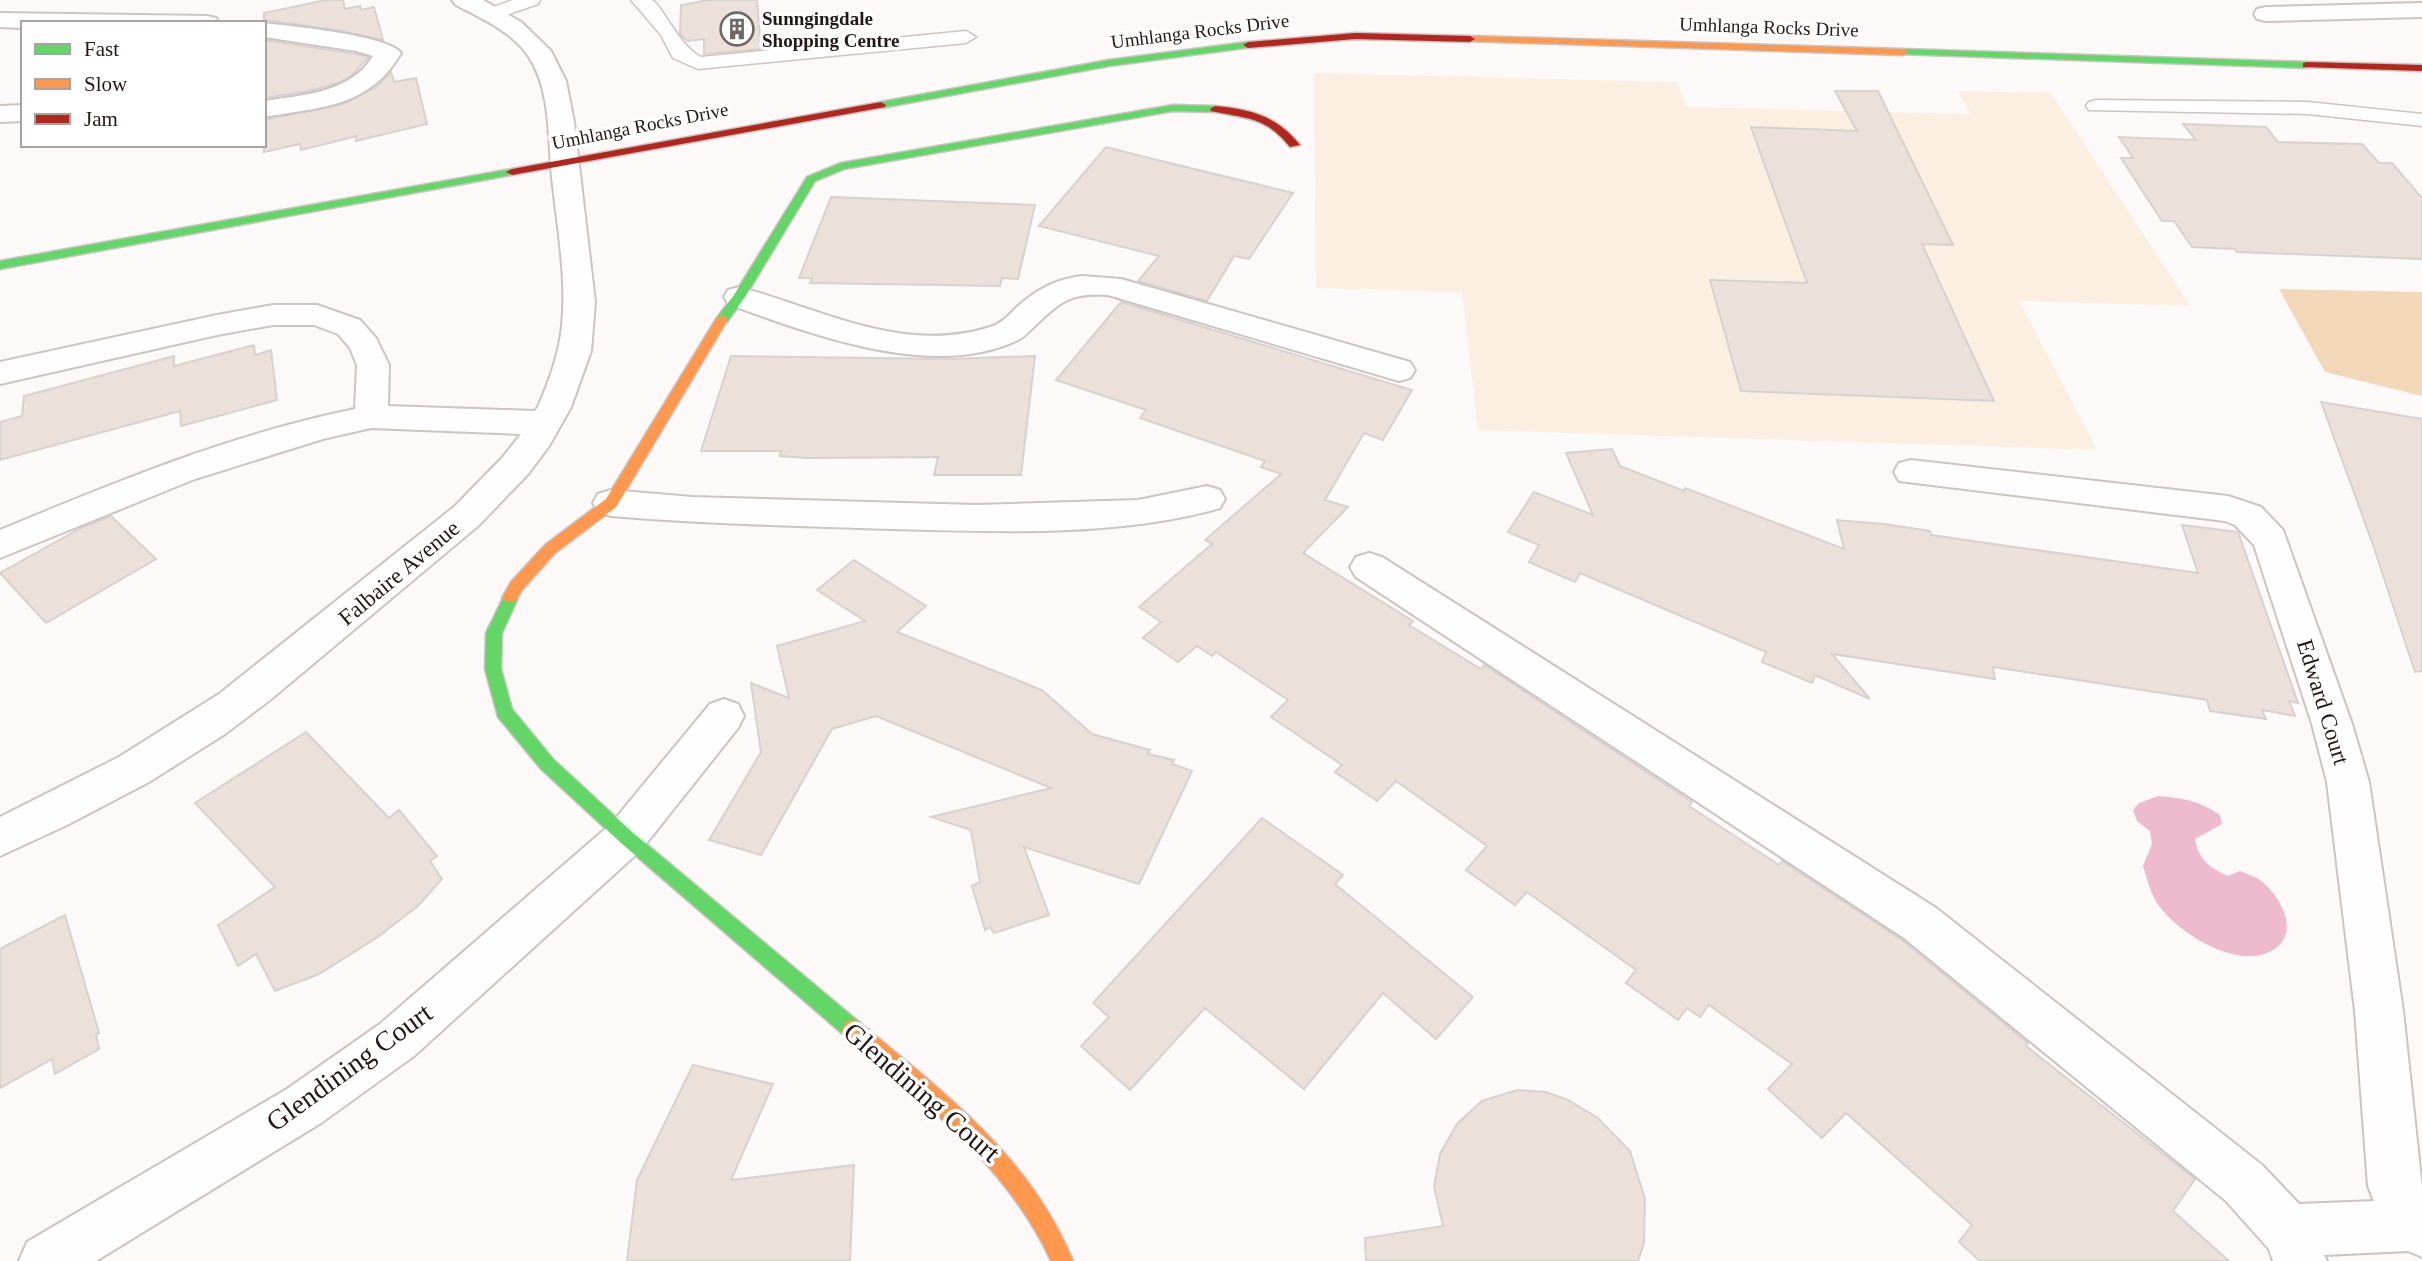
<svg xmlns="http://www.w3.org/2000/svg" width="2422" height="1261" viewBox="0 0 2422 1261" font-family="Georgia,serif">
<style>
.green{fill:#fbefe2}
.forest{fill:#f3d7b9}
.water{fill:#edbbcd}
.building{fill:#ebe0da;stroke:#d8d2cf;stroke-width:2}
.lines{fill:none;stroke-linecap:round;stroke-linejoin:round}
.lane-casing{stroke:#cbc4c2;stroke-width:3}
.street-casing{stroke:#cbc4c2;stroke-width:4}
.fast-casing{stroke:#cbc4c2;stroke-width:3}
.slow-casing{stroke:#cbc4c2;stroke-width:3}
.jam-casing{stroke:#cbc4c2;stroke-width:3}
.lane{fill:#fffefe;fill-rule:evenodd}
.street{fill:#fffefe;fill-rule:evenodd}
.fast{fill:#63d668;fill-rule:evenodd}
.slow{fill:#ff974d;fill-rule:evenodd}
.jam{fill:#b3261e;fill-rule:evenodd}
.labels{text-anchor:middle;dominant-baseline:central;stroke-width:7;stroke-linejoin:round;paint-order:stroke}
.far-poi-label{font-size:19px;font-weight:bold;fill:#231816;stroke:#fff;text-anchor:start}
.far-street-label{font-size:19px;fill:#231816;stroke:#fff}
.street-label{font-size:23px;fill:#231816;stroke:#fff}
.near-street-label{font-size:28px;fill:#231816;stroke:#fff}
</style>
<rect width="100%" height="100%" fill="#fcf9f8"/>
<polygon class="green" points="1314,73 1677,82 1686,107 1971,114 1958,91 2051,93 2190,306 2019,301 2097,450 1478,430 1462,292 1316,288"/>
<polygon class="forest" points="2279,289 2422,292 2422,396 2325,372"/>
<path class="water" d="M2158 796C2182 798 2200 801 2220 815L2222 824 2195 839C2198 859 2210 868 2228 876L2240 871C2246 874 2254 876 2260 880 2282 897 2304 938 2267 953 2233 967 2179 933 2159 906 2151 895 2147 879 2143 866L2152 844 2150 831 2137 821 2133 810 2139 803Z"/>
<g class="building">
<polygon points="326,0 343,0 345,9 360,6 361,10 374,7 383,40 337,30 264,20 264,13"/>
<polygon points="708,0 757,0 761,49 704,54 704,39 687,41 680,34 681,5"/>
<polygon points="264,40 355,54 369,57 351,76 338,83 309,91 264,98"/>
<polygon points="391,72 394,82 416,78 427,124 356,141 357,136 301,150 300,144 264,152 264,120 343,104 376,87"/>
<polygon points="1835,91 1878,91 1953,245 1922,244 1994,401 1741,391 1710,280 1807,283 1751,127 1857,131"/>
<polygon points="2183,124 2266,127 2278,142 2362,144 2379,163 2392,163 2422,198 2422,259 2237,252 2235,249 2192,247 2174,221 2162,221 2121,158 2133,158 2119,137 2196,140"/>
<polygon points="1106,147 1145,157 1293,193 1249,259 1234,256 1207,301 1138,281 1159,256 1039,226"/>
<polygon points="831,197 1035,205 1018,279 1002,278 1000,286 810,283 812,278 799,278"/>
<polygon points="1121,302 1412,390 1383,440 1364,433 1325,500 1348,507 1303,553 1413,621 1409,625 1481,669 1484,665 1489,668 1692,802 1689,806 1779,865 1782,861 1902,940 2028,1043 2026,1046 2195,1179 2173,1211 2229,1261 1980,1261 1959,1242 1972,1225 1846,1113 1822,1138 1768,1089 1792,1064 1709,1005 1700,1017 1687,1008 1678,1020 1626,983 1636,970 1527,892 1515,905 1466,870 1487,846 1396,781 1377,801 1335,772 1342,765 1271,717 1288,700 1216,652 1212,656 1197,646 1178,662 1143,638 1161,622 1139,607 1212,544 1205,540 1281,474 1261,467 1265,461 1140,418 1146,410 1056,380"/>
<polygon points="254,345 255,355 271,350 277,400 181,426 180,411 0,460 0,422 22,416 24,396 174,356 174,366"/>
<polygon points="731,356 948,359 1035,356 1021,475 934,475 938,457 806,458 780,456 781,451 701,451"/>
<polygon points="2321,402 2422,419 2422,671 2415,672 2372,542"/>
<polygon points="1612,449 1620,466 1684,491 1685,488 1844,549 1837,520 1883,524 1930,531 1931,535 2198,573 2182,525 2238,532 2298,703 2289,701 2295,716 2262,710 2266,719 2210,711 2207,700 1993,667 1995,679 1832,654 1870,699 1815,675 1812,683 1762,662 1766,652 1580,573 1575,582 1529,562 1539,545 1508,532 1534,492 1593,515 1566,453"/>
<polygon points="111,516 156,559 46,623 0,573 81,528"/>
<polygon points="854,560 926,606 897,632 1042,690 1092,734 1150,750 1148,754 1174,760 1172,764 1192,771 1139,884 1024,847 1049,915 994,933 990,927 985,930 972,886 980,882 971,830 931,817 1051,788 876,716 832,729 761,855 709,840 761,752 751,683 789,698 777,646 865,621 817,590"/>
<polygon points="306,732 389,818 399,810 437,856 430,861 442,879 419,905 378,937 319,974 275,991 256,954 238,966 218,925 275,887 195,803"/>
<polygon points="1262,818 1343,875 1335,884 1473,997 1436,1039 1383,993 1304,1089 1205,1008 1130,1090 1081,1046 1109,1017 1093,1003"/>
<polygon points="65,915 99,1033 96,1035 99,1049 55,1074 52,1059 0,1088 0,949"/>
<polygon points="693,1065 773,1084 731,1180 854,1165 850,1261 627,1261 637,1180"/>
<polygon points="1517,1090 1546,1092 1568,1100 1598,1118 1630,1151 1645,1199 1644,1243 1638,1261 1366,1261 1365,1238 1443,1226 1434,1186 1440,1154 1457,1124 1482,1101"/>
</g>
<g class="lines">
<defs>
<g id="lane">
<polygon points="513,0 540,0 538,4 492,20 483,14 485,10"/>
<path d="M631 0H652L656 3C669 20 683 48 701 57L966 31 976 37 966 43 698 69 673 58 661 35Z"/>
<polygon points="2096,100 2308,102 2422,114 2422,126 2308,114 2089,110 2086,106 2089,102"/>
</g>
<g id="street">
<path d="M452 0H483L521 22 551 51 566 81 574 122 595 302 591 351 571 407 549 446 528 474 479 525 270 700 225 734 149 782 69 824 0 856V817L119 757 219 694 454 507 503 457 521 434 371 428 323 439 195 479 0 558V530C116 482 231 434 355 409L357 365 350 348 338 334 314 325H273L217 335 0 384V362L217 315 273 305H317L360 320 376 338 389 365 388 406 535 411 538 407C549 381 559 355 562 326 567 276 557 226 552 177 548 138 551 91 529 57 513 32 481 18 456 5Z"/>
<polygon points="2422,3 2422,17 2266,21 2257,19 2254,14 2257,9 2266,7"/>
<polygon points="0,13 207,16 216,18 219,23 23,23 23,28 0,27"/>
<path d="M263 23H264C289 26 388 35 401 53 369 108 321 107 264 117V101C302 95 351 93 373 56L356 51 264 37Z"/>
<polygon points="23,105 23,121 0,122 0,106"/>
<path d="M1082 276 1121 279 1410 362 1415 370 1410 378 1399 381 1108 295C1073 293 1063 299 1038 323 1031 329 1026 336 1018 340 933 381 810 334 728 304L724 297 728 290 739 287C821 309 904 355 990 327 1001 324 1008 316 1016 308 1036 290 1055 279 1082 276Z"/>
<polygon points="1911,460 2228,496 2261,507 2283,530 2352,724 2369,782 2403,1011 2422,1188 2422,1257 2408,1251 2324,1255 2327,1261 2273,1261 2269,1249 2226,1201 1904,938 1356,577 1350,567 1356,557 1369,553 1382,557 1936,908 2262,1165 2299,1204 2374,1201 2368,1186 2355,1011 2327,782 2312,724 2254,545 2235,525 2225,521 1899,481 1894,472 1899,463"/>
<path d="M1207 486 1220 490 1225 499 1220 508C1120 537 996 532 892 529 798 526 705 524 611 516L598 512 593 503 598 494 611 490 692 497 976 505 1138 500Z"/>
<polygon points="724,699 738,704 744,716 738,728 641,850 414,1056 321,1123 96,1261 19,1261 27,1242 287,1089 380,1024 611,824 710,704"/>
</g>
<g id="fast">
<polygon points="1248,42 1252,43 1252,47 1109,66 881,108 876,105 881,102 1109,60"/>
<polygon points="1903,49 2307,62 2312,65 2307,68 1899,54 1899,50"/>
<polygon points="1173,105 1215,106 1220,109 1215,112 1173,111 844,169 815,181 745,297 727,322 717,322 716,319 734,295 807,177 841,163"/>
<polygon points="512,169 516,170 516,174 0,269 0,261"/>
<polygon points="510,592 518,598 502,633 501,669 512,709 553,759 632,832 859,1022 862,1029 859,1036 852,1038 845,1036 620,842 541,769 498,717 485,669 486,633 505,594"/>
</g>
<g id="slow">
<polygon points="1470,36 1903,49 1908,52 1903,55 1466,41 1465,39"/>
<polygon points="722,315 728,319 616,507 555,553 522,590 515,602 505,602 502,598 511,582 545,545 606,499 716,319"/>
<path d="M852 1020 859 1022C944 1093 1029 1155 1073 1261H1051C1007 1165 924 1103 845 1036L842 1029 845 1022Z"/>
</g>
<g id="jam">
<polygon points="1355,33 1470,36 1475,39 1470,42 1355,39 1248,48 1243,45 1248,42"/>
<polygon points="2307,62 2422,65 2422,71 2303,67 2303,63"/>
<polygon points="881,102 886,105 885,107 512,175 506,172 512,169"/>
<path d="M1215 106C1250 109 1277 116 1300 145L1290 147C1265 116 1247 119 1211 111L1210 109Z"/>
</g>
</defs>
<use href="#lane" class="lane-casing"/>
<use href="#street" class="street-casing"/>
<use href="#fast" class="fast-casing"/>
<use href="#slow" class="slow-casing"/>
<use href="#jam" class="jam-casing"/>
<use href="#lane" class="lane"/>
<use href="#street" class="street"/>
<use href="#fast" class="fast"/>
<use href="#slow" class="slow"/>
<use href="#jam" class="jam"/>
</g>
<defs>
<symbol id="building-ring" viewBox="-11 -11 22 22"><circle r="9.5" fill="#fff" stroke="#6f6765" stroke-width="1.5"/><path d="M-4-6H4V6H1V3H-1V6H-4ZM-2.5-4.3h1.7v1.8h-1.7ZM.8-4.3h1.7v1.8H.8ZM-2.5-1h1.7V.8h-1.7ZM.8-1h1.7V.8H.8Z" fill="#6f6765"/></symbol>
</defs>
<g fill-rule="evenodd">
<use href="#building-ring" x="718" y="10" width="38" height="38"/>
</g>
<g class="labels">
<g class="far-poi-label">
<text x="762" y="18">Sunngingdale<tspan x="762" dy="22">Shopping Centre</tspan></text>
</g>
<g class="far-street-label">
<text transform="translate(1769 27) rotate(2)">Umhlanga Rocks Drive</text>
<text transform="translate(1200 31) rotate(-7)">Umhlanga Rocks Drive</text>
<text transform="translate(640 126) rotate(-11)">Umhlanga Rocks Drive</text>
</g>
<g class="street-label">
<text transform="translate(399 573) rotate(-40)">Falbaire Avenue</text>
<text transform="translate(2323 702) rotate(73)">Edward Court</text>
</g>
<g class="near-street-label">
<text transform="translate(349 1067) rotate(-36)">Glendining Court</text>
<text transform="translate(922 1092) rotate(41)">Glendining Court</text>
</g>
</g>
<rect x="21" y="21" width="245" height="126" fill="#ffffff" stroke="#a7a3a2" stroke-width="2"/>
<rect x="35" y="44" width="35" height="10" fill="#63d668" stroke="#a7a3a2" stroke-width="2"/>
<text x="84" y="56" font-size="21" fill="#231816">Fast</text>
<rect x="35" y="79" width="35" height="10" fill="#ff974d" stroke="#a7a3a2" stroke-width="2"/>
<text x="84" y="91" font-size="21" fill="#231816">Slow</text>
<rect x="35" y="114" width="35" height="10" fill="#b3261e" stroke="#a7a3a2" stroke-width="2"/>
<text x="84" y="126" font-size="21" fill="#231816">Jam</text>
</svg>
